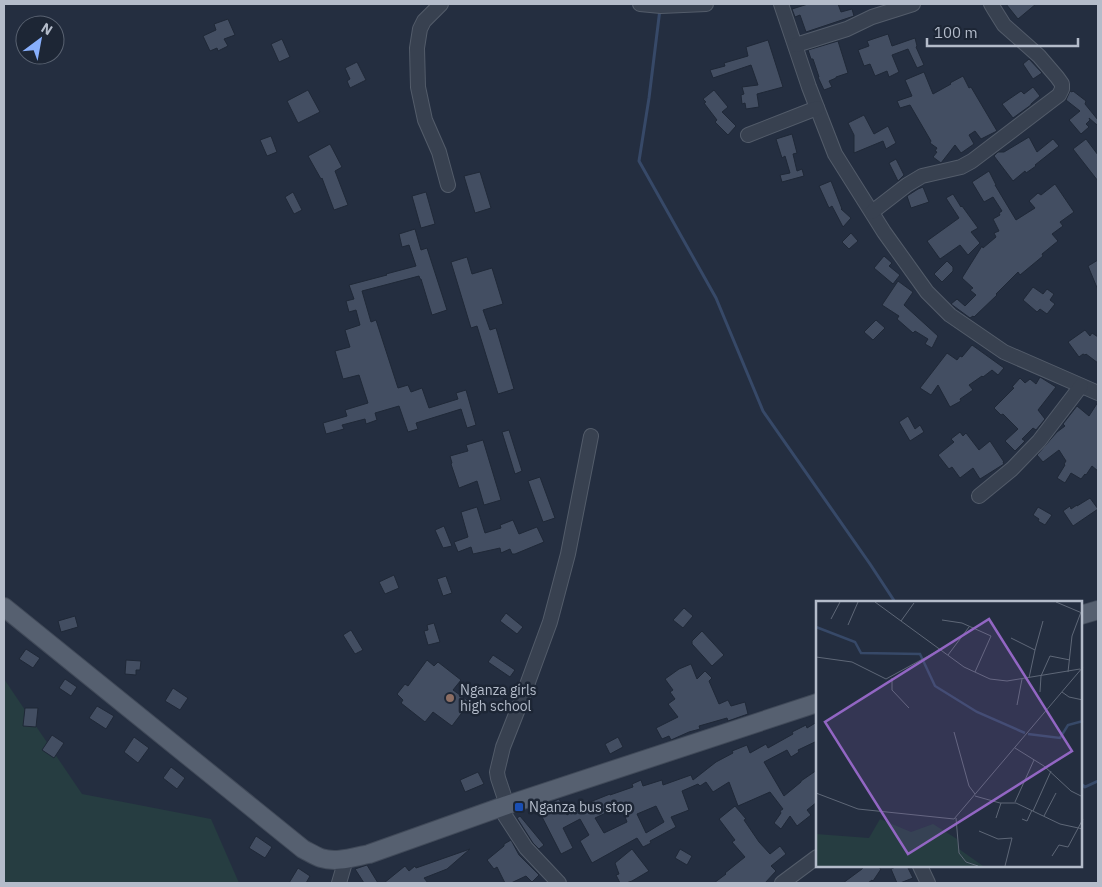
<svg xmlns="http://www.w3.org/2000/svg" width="1102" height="887" viewBox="0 0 1102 887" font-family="'IBM Plex Sans',sans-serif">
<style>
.green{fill:#263d41}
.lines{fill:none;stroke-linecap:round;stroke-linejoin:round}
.stream{stroke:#374968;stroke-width:3}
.building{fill:#434e62;stroke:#1f2837;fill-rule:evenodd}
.minor-casing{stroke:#535c6a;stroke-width:16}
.major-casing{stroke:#414a59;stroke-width:20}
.minor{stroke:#384150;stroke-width:14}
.major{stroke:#566070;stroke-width:18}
.education-dot{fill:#8d6e63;stroke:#1d2635;stroke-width:2}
.transit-dot{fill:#1a4fb4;stroke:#1d2635;stroke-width:2}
.labels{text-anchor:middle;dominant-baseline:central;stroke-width:5;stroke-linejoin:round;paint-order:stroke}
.poi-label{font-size:14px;fill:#b4bcca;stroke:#1d2635;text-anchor:start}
.inset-river{fill:none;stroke:#374968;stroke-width:2.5}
.inset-road{fill:none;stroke:#5e6777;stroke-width:1}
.view{fill:#9266c3;fill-opacity:0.15;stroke:#9266c3;stroke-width:2.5}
.inset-edge{fill:none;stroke:#b4bcca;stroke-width:2.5}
</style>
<rect width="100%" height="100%" fill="#242e40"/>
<polygon class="green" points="4,679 82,794 211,819 239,883 4,883"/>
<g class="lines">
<g class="stream">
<polyline points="660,9 649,98 639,161 716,298 763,411 870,564 895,602"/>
<polyline points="1081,784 1085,787 1098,781"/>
</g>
</g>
<g class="building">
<polygon points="808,4 838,4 841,12 852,9 854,16 806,32 800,15 795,17 792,9"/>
<polygon points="1006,4 1036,4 1018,19"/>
<polygon points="228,19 235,35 224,39 228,46 218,51 217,48 210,51 203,36 216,30 214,24"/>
<polygon points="888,34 892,46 915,38 917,46 916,47 924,65 917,68 908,49 892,55 899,72 889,77 887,71 875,76 870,64 864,66 858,50 869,46 867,41"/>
<polygon points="282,39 290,57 279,62 271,44"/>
<polygon points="768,40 783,87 757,94 759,107 746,109 745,103 742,104 741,95 744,94 742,87 758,85 751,65 713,78 710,70 725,66 724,63 748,56 746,47"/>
<polygon points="838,41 848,73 836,77 836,78 829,81 832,87 824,90 818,77 819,77 813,59 811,59 808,50"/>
<polygon points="1029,59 1042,73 1033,79 1023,64"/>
<polygon points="357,62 366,80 350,88 347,81 350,79 345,68"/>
<polygon points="924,72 933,94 951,84 950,83 963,76 969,88 971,87 997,131 981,139 975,131 969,135 974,144 964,151 961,153 955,145 941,163 933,157 937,152 935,151 937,148 930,143 931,141 910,105 900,108 897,101 912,96 905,80"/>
<polygon points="1033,87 1040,96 1031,104 1031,105 1013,118 1002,104 1021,91 1024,94"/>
<polygon points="308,90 320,112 298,123 287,101"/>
<polygon points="714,90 728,107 722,112 736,126 728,135 715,122 717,120 704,103 706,102 703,99"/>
<polygon points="1070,91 1072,92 1073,91 1086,101 1085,104 1098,120 1097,125 1089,118 1090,120 1086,124 1089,127 1081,134 1069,120 1080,111 1066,100"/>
<polygon points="864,115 874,134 888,126 896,143 886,149 883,141 854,153 854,135 848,123"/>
<polygon points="792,134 797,153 793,154 797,171 802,169 804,176 782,182 780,175 790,173 785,156 782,158 776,139"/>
<polygon points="271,136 277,152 267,156 260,140"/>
<polygon points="1029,137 1037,152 1053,139 1059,146 1035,165 1036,166 1026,173 1025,171 1013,181 994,156 998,152 1004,152"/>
<polygon points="1086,139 1098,155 1098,181 1073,149"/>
<polygon points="330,144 342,167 335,171 348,205 334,210 322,178 321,179 308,156"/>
<polygon points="896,159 904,175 898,181 889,163"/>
<polygon points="989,171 996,185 995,185 1016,220 1035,208 1029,201 1038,193 1041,195 1055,184 1074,212 1060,222 1063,226 1052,234 1058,241 1042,254 1043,256 1020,275 1018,272 996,294 997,295 974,317 973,316 970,318 951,304 957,299 965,306 976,295 970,290 973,288 962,278 982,246 983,248 996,237 994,233 999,231 993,219 1000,215 999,213 1002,211 993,197 984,202 972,182"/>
<polygon points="480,172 491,208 475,213 464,176"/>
<polygon points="831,181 842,209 841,209 851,218 843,227 832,206 829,208 819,186"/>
<polygon points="923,187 929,202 911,208 907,196 918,189"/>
<polygon points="293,192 302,210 294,214 285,197"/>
<polygon points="426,192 435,224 421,228 412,196"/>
<polygon points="953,194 961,207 962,206 978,228 971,232 980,243 968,255 960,245 940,259 927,241 959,218 946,198"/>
<polygon points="415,229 421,250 427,248 447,310 432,315 421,279 420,279 419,276 362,291 371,322 376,320 398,388 408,385 411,392 422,388 429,408 458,399 456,393 466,390 476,425 467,428 461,409 416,423 418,429 408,432 399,406 375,413 377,420 366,424 365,419 342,425 344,429 326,434 323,423 347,416 345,410 368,403 359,375 343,379 335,351 350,347 345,330 360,325 356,310 349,312 346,301 354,299 349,285 387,275 386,274 416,266 409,245 402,247 399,234"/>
<polygon points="851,233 858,241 849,249 842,242"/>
<polygon points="884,256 892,263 889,266 900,275 893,284 874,268"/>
<polygon points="467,257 472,274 492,268 503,304 483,310 490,330 496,328 514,389 498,394 477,326 471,328 451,262"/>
<polygon points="1098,260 1098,290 1088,266"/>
<polygon points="947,261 953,267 953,271 942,282 934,274"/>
<polygon points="898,281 913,292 904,305 938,336 932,348 925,344 928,339 915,331 913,333 897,319 899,316 882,305"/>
<polygon points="1033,287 1043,294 1047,289 1054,294 1050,300 1055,304 1047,314 1040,309 1037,312 1023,300"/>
<polygon points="876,320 885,328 873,340 864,332"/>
<polygon points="1085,330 1090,336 1092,333 1098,337 1098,363 1086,354 1085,355 1083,354 1079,357 1068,342"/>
<polygon points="972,345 1004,368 998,375 992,370 983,377 982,376 969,385 973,390 960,399 961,401 950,407 938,385 931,395 920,388 947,353 957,360 960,356 962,357"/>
<polygon points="1040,377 1056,387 1038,410 1045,419 1036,430 1033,428 1022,439 1025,441 1015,451 1005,441 1018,429 1003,414 1001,415 994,408 1014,388 1012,387 1020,378 1025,383 1030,379 1036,384"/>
<polygon points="1098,402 1098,471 1092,466 1086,475 1085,474 1081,479 1071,473 1065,483 1057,478 1065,465 1064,464 1066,461 1059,450 1043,462 1037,455 1057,432 1065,426 1063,424 1077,406 1089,416"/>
<polygon points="908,416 915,429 920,425 924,432 910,441 899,422"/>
<polygon points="509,430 522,471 515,474 502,432"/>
<polygon points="960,432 963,436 966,433 979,450 990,441 1004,462 1003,462 1004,464 980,479 973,468 960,478 952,467 949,469 938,455 954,442 951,439"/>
<polygon points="483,440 501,500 484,505 477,481 459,488 451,464 452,463 450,456 468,451 466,445"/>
<polygon points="540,477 555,518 543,522 528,481"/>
<polygon points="1090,498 1098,509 1073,526 1063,511 1070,506 1071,509 1077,505 1077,506"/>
<polygon points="477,507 485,533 501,528 500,525 513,520 519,534 537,527 544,542 515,554 512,554 510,549 501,553 500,548 473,554 471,547 458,552 454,542 468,537 461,512"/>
<polygon points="1038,507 1052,515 1045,525 1038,521 1039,519 1033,515"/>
<polygon points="444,526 452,546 443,548 435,530"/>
<polygon points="394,575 399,588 385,594 379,582"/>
<polygon points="446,576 452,593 443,596 437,579"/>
<polygon points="684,608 693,616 683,628 673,620"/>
<polygon points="506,613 523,627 517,634 500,621"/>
<polygon points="75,616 78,627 61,632 58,621"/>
<polygon points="434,623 440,642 428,645 424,631 428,630 427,625"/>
<polygon points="351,630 363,650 355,654 343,635"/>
<polygon points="702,631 724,655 712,666 692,644 692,641"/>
<polygon points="26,649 40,658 33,668 19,659"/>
<polygon points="493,655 515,670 510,677 488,662"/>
<polygon points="126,660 141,661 140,670 136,670 136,675 125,674"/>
<polygon points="427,660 434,666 438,662 461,680 453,690 470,702 452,726 433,712 425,722 401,703 403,700 397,694 405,684 408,686"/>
<polygon points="691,664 697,679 705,671 712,678 709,681 719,704 728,700 731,706 745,702 748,714 728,721 727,718 699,726 700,729 689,732 671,740 669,736 662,739 656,728 678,717 668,704 675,699 670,692 673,690 665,679 679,669"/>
<polygon points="65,679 77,687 71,696 59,688"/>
<polygon points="173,688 188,698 180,710 165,701"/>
<polygon points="97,706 114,716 106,729 89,718"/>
<polygon points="25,708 38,708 36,727 23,726"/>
<path d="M817 722V741L798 750 799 752 791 757 787 750 764 762 784 796 801 782V781L817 770V802L807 810 811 815 797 826 790 816 781 829 774 823 781 813 780 811 783 809 770 792 738 806 729 782 713 792 706 782 700 786 698 784 682 791 689 810 671 817 676 827 650 841 651 843 643 847 637 838 592 863 580 841 589 835 580 819 563 828 573 848 561 854 538 809 559 799 567 815 585 804 610 794V795L633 787 632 784 641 780 643 786 662 780 663 785 691 775 693 780 716 762 733 753 732 751 747 745 750 753 766 744 768 748 793 734 792 732 806 725 807 728ZM621 806 627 822 604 833 595 818ZM656 806 664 822 646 833 637 814Z"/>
<polygon points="52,735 64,743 54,758 42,750"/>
<polygon points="134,737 149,748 138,763 124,752"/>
<polygon points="618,737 623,747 610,754 605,744"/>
<polygon points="171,767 185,778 177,789 163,778"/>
<polygon points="478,772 484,784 465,792 460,780"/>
<polygon points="735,806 746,819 744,820 759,842 770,854 780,846 786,854 771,866 776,871 765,883 714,883 726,874 725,873 745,857 732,842 735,840 719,819"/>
<polygon points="520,816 544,845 539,849 533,843 517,818"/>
<polygon points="256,836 272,847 265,858 249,848"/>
<polygon points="511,840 519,855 539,875 532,882 526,876 511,883 505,883 497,867 494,869 487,860 504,846 504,844"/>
<polygon points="470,849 447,869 424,878 428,883 384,883 405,866 409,871 415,866 416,868"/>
<polygon points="632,849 649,871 632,881 626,883 620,883 616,875 619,874 615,863"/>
<polygon points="680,849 692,856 687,865 675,858"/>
<polygon points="367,865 378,883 364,883 355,869"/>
<polygon points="864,866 877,866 881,869 873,881 872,880 868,883 843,883 862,869"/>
<polygon points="898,866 907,866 913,878 900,883 897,883 891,869"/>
<polygon points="298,868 310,876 306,883 289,883"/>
</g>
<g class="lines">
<defs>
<g id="minor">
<polyline points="441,4 424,21 420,29 417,48 418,87 425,120 439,152 448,185"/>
<polyline points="640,4 661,6 706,4"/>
<polyline points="781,4 809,87 835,154 884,232 927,292 950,315 1004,352 1098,393"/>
<polyline points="796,45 847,29 872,17 913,4"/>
<polyline points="748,135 817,108"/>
<polyline points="872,212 907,185 922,176 961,167 972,161 1059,95 1062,89 1062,84 1057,77 1039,56 1004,25 994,9 991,4"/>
<polyline points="979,496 1012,469 1039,441 1081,386"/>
<polyline points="507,805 498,778 497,772 503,747 520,704 550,622 568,554 591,436"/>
<polyline points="500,808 526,848 559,883"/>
<polyline points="920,866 928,883"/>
<polyline points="339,883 346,859"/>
<polyline points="782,883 817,857"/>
</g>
<g id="major">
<path d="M4 607 303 849C309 852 315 856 321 858 337 863 353 857 369 854L507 805 817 703"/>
<polyline points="1081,615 1098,610"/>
</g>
</defs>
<use href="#minor" class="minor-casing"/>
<use href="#major" class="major-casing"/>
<use href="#minor" class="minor"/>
<use href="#major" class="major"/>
</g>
<circle class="education-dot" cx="450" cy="698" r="5"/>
<rect class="transit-dot" x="514" y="802" width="10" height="10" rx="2.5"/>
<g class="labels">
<g class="poi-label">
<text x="460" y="690">Nganza girls<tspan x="460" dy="16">high school</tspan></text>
<text x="529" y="807">Nganza bus stop</text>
</g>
</g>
<g transform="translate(816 601)">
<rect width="266" height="266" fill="#242e40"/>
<path d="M64 218 95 231 117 223 141 238 143 248 167 265H0V233L53 237Z" fill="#263d41"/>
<path class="inset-river" d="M0 26 39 41 45 52 104 53 119 85 161 111 209 132M212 133 244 137 252 124 267 120"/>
<path class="inset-road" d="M59 1 148 66 174 78 191 80 264 68M240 1 266 12M15 18 24 1M126 19 146 22 175 35 159 71M85 20 98 2M32 24 42 1M195 37 219 49 227 20M132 54 153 26M0 56 36 61 70 78 125 48M252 71 256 35 265 11M76 77V89L93 107M213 77 219 49M224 91 225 75 234 55 254 59M246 91 253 96 267 99M201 104 206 78M138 131 153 185 159 193M199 147 228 165 255 190 267 196M0 192 42 208 138 218 267 66M159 195 184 202H200L244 223 267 228M199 201 218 159M217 210 235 170M228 215 240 192M140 217 143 252 150 261 162 265M180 217 185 202M206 218 211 220 216 209M163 230 182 238 196 237 189 265M236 255 243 244 252 246 267 218"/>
<path class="view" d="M173 18 256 150 92 253 9 121Z"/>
<rect width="266" height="266" class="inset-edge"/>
</g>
<rect width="1102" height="887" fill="none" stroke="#b4bcca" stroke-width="10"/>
<g transform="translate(40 40) rotate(32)"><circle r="24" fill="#1d2635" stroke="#596271"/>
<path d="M0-4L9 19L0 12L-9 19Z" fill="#88affc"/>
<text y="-8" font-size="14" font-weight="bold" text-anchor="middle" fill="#b4bcca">N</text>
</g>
<path d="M927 38v8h151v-8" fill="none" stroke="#b4bcca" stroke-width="2.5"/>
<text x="934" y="38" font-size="15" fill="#b4bcca" stroke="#1d2635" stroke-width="4" paint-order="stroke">100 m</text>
</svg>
